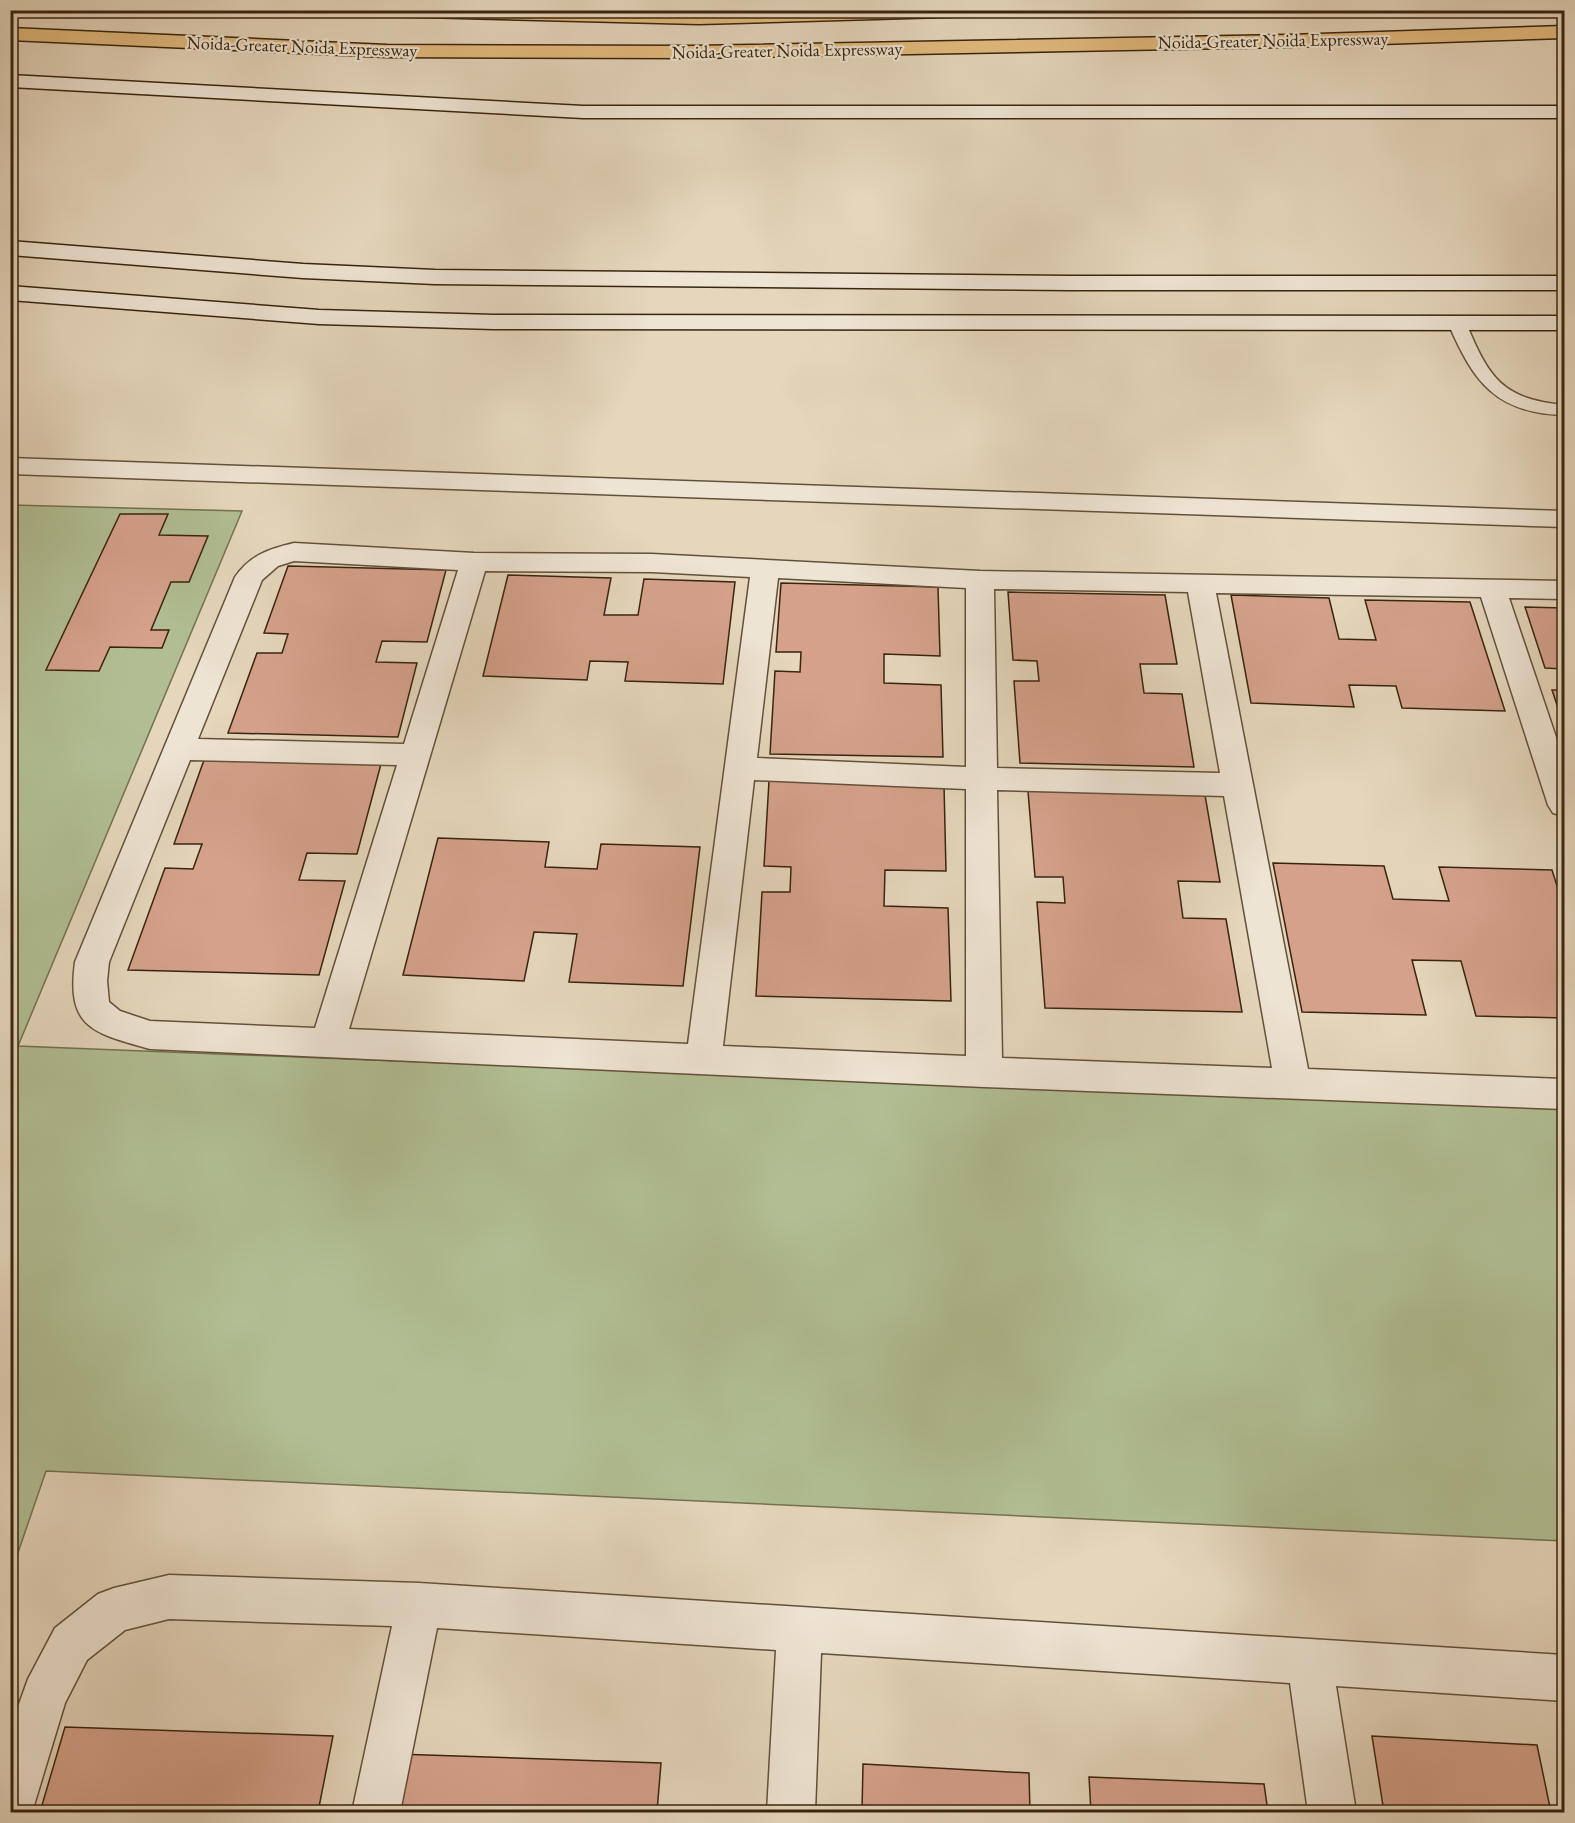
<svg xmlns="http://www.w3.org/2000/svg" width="1575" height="1823" viewBox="0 0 1575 1823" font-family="'EB Garamond',serif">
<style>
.green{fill:#b1be93;stroke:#757150;stroke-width:1.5}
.building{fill:#d5a18b;stroke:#39240e;stroke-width:1.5}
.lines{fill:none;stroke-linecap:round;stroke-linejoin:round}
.lane-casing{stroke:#64503a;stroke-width:3}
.street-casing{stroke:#64503a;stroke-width:3}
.secondary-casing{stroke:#39240e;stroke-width:3}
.highway-casing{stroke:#39240e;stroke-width:3}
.lane{fill:#eee4d3;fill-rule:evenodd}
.street{fill:#eee4d3;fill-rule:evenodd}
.secondary{fill:#eee4d3;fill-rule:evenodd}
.highway{fill:#e2bb7e;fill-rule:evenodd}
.labels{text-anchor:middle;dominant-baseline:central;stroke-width:4.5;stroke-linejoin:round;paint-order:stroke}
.far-street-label{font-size:18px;fill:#39240e;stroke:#eee4d3}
</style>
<rect width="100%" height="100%" fill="#e5d6bc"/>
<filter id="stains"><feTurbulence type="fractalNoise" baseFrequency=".00333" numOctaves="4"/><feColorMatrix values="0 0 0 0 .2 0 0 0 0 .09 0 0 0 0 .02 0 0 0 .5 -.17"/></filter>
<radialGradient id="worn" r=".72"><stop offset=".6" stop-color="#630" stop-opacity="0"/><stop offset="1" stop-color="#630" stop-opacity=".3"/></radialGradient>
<polygon class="green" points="11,505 242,511 18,1046 1564,1107 1564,1541 46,1471 11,1573"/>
<g class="building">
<polygon points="120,514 168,514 159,535 208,536 189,582 171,582 151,630 169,630 162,648 110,647 99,671 46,670"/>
<polygon points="288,566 446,570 427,642 382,641 376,662 417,663 398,737 228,733 257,653 282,653 288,634 264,633"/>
<polygon points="508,575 611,578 604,615 638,615 644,579 735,582 723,684 625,681 628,662 590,661 587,680 483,676"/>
<polygon points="781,583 938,587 940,656 884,654 884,683 941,685 943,757 770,754 775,671 800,672 801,652 776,652"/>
<polygon points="1008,592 1165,595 1177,664 1140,664 1144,693 1182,694 1194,767 1020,763 1014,681 1039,681 1037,661 1013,660"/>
<polygon points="1231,595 1329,598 1339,639 1376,640 1365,600 1470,602 1505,711 1402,708 1396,686 1349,685 1354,707 1251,703"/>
<polygon points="1525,607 1564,608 1564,669 1545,668"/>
<polygon points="1552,690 1564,690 1564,726"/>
<polygon points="204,760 381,764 357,854 307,853 299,880 345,881 319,975 128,970 165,868 193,869 202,844 174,844"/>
<polygon points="769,781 944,785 946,871 885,870 884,906 948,908 951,1001 756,996 762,892 790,892 791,867 764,866"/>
<polygon points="1028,791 1205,795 1220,882 1178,881 1183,918 1226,919 1242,1012 1045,1008 1037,902 1065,903 1063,877 1035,877"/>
<polygon points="438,838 549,842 545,867 597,869 601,844 700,847 683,986 569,982 577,934 534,932 524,981 403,975"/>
<polygon points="1273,863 1384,866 1393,899 1449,901 1439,867 1552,870 1564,908 1564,1018 1476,1016 1461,961 1412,960 1426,1015 1302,1012"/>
<polygon points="65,1727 333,1736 318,1812 40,1812"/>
<polygon points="1372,1736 1537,1745 1551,1812 1384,1812"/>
<polygon points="396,1754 661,1763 657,1812 386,1812"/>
<polygon points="863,1764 1029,1773 1030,1812 862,1812"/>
<polygon points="1089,1777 1264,1784 1268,1812 1091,1812"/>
</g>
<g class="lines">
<defs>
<path id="lane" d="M1457 318 1463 319 1466 323C1489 378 1502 399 1564 405V415C1496 413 1474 383 1448 323L1451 319Z"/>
<g id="street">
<polygon points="10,458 1564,511 1564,527 10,474"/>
<path d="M294 543 474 553 652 554 980 571 1564 581V599L1509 598 1564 761V816L1553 813 1548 805 1481 597 1216 593 1308 1069 1564 1079V1109L984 1087 150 1049C94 1033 66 1029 75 962L235 577C250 555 269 549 294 543ZM294 561 458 570 404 744 198 739 262 580 278 566ZM485 571 652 572 750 577 688 1044 349 1029ZM778 578 966 588V767L757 758ZM994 589 1188 592 1220 773 997 768ZM190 760 397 765 315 1028 150 1021 120 1011 109 1002 107 981 109 962ZM754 780 966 789V1056L723 1046ZM997 790 1224 796 1272 1068 1002 1058Z"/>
<polygon points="169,1575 419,1583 1564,1655 1564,1701 1336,1686 1356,1812 1308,1812 1290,1683 821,1653 815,1812 767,1812 776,1650 437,1628 400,1812 352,1812 392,1626 169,1619 125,1630 87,1660 65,1703 32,1812 10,1812 10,1729 28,1679 55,1628 98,1594 114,1588"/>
</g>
<g id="secondary">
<polygon points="10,75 583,106 1564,106 1564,118 583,118 10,87"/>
<polygon points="10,241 303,264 435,270 1070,276 1564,276 1564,290 1070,290 435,284 303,278 10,255"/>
<polygon points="10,286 319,310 494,315 1564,316 1564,330 494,329 319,324 10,300"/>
</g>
<g id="highway">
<polygon points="333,10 699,12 1023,10 1014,15 699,24 342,15"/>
<polygon points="1564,26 1564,38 1288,47 695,58 387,57 10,40 10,28 387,45 695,46 1288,35"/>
</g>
</defs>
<use href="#lane" class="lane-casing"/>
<use href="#street" class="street-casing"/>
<use href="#secondary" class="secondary-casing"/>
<use href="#highway" class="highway-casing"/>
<use href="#lane" class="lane"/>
<use href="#street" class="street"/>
<use href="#secondary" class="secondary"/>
<use href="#highway" class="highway"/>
</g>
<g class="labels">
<g class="far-street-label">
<text transform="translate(1273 40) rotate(-1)">Noida-Greater Noida Expressway</text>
<text transform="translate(302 46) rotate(2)">Noida-Greater Noida Expressway</text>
<text transform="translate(787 50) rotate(-1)">Noida-Greater Noida Expressway</text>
</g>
</g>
<rect width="1575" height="1823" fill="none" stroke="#e5d6bc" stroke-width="36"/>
<rect x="12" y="12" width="1551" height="1799" fill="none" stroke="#39240e" stroke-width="3"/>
<rect x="18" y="18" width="1539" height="1787" fill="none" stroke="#39240e" stroke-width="1.5"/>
<rect width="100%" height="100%" filter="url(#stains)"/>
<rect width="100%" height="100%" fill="url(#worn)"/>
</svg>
